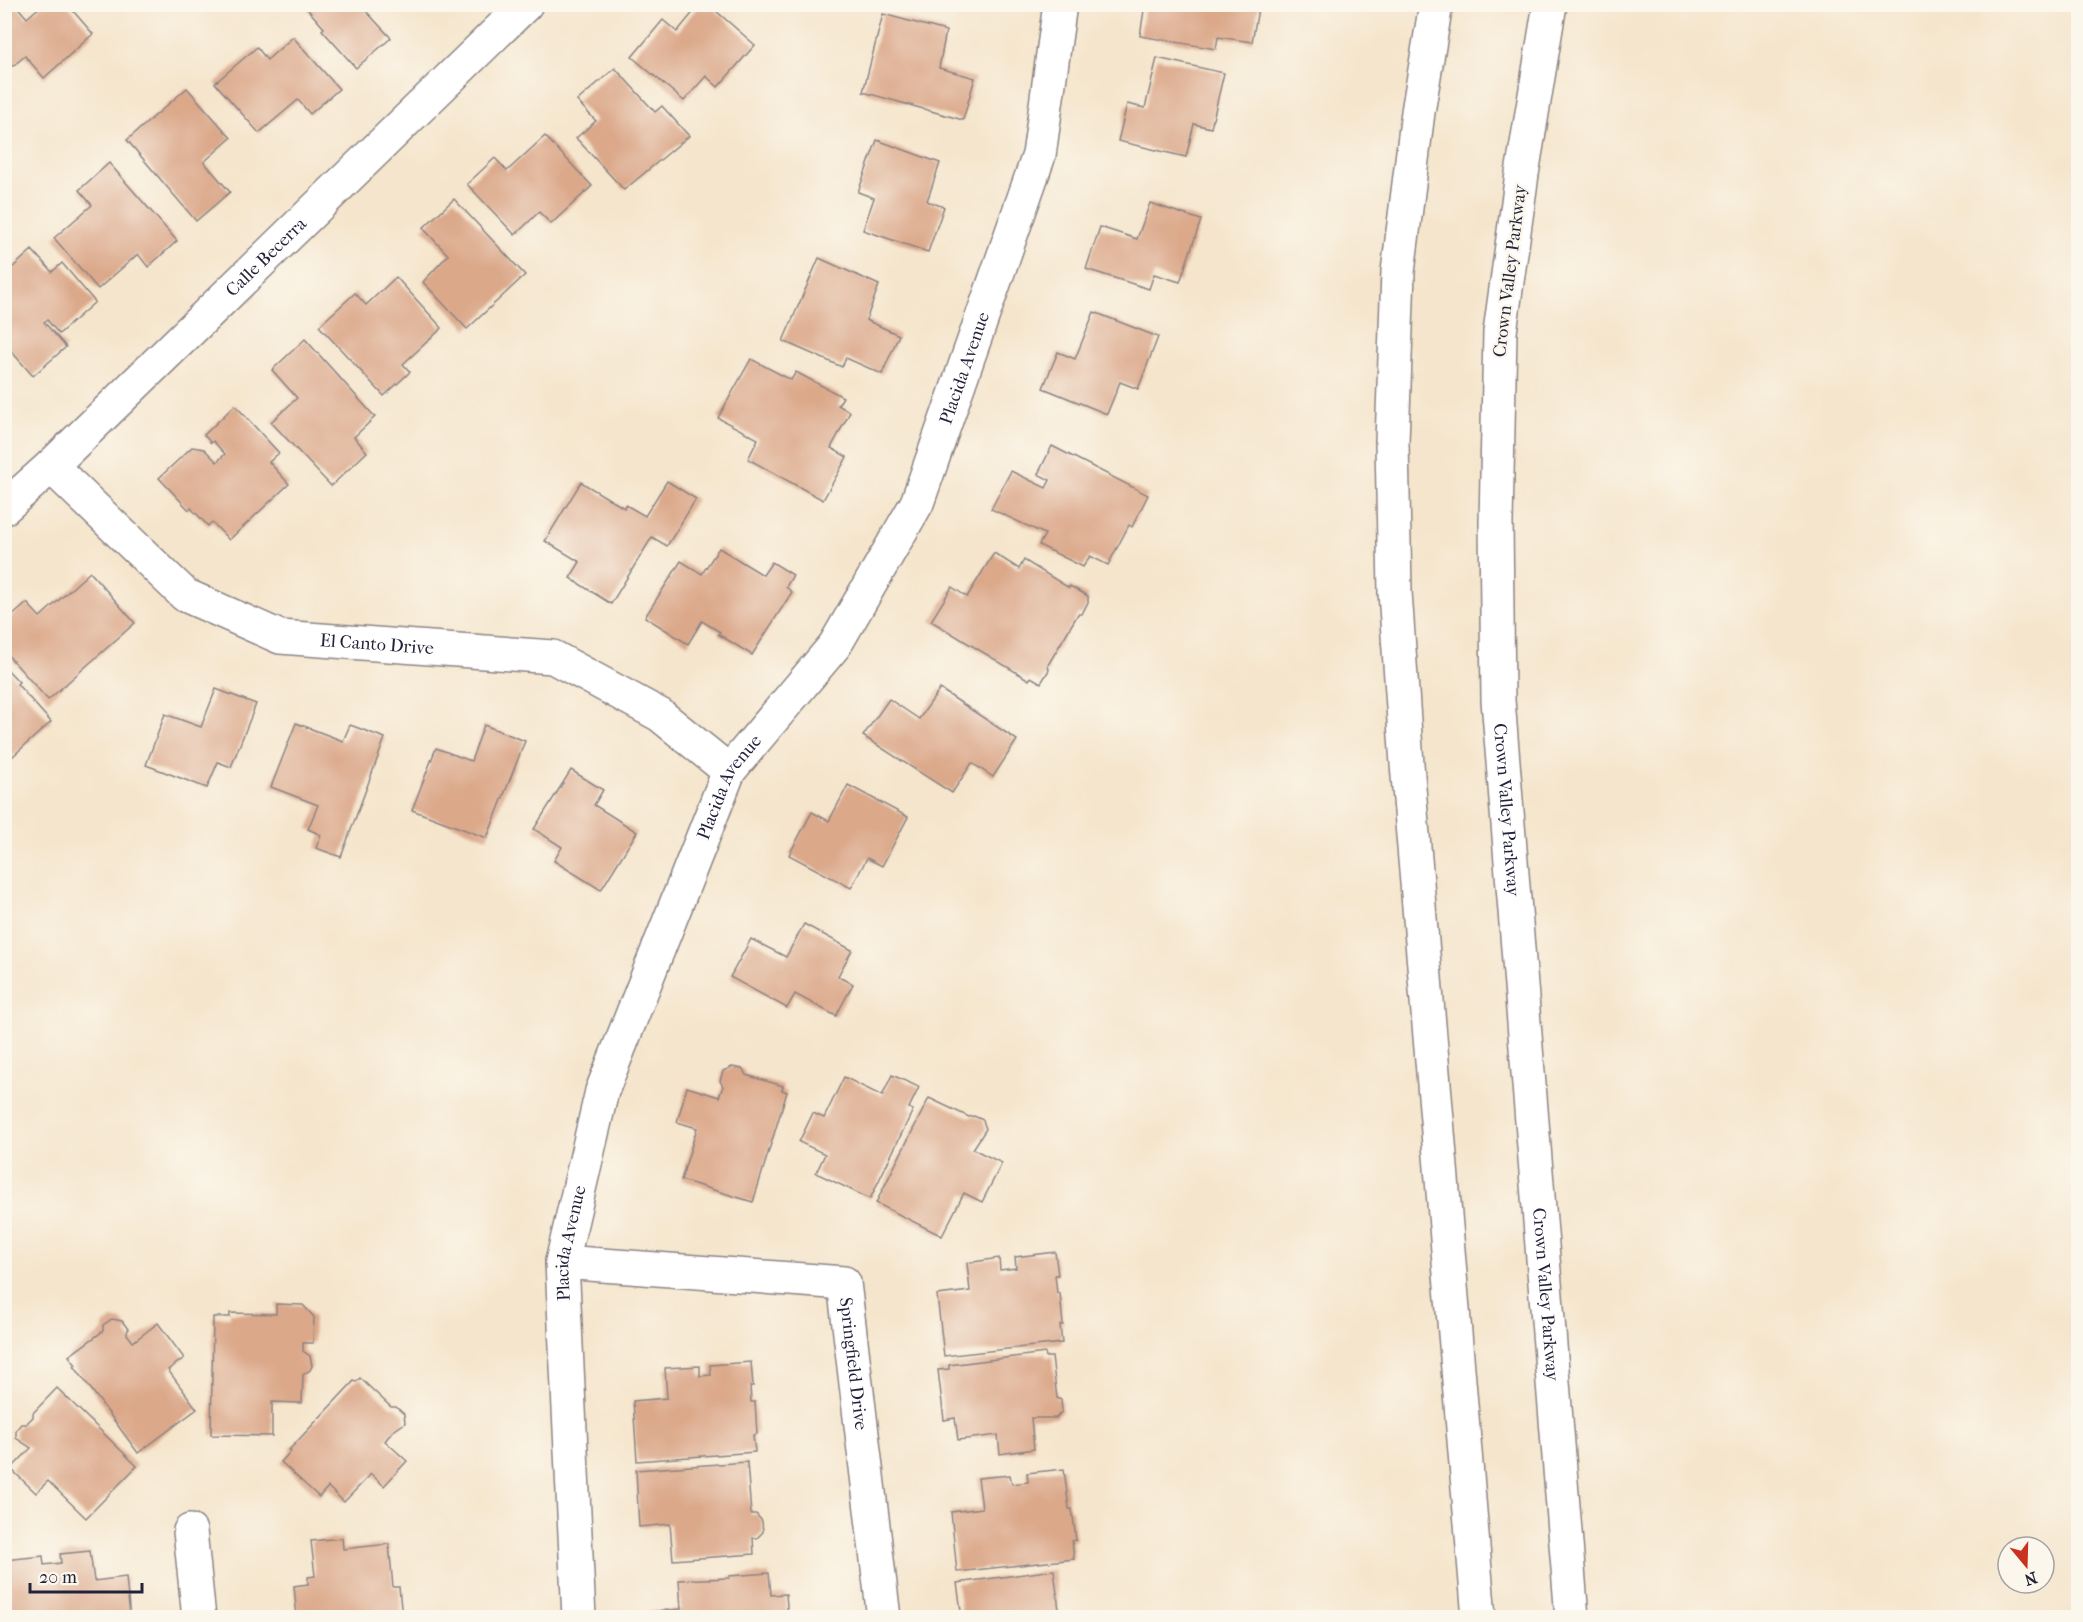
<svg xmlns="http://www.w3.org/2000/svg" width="2083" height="1622" viewBox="0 0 2083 1622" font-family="'IM FELL French Canon',serif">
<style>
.building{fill:#dba88a}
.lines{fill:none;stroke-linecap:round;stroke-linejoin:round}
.minor-casing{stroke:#8c8484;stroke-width:36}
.primary-casing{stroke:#8c8484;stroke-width:36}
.minor{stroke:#fff;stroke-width:33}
.primary{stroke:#fff;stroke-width:33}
.labels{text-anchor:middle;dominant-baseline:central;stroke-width:5;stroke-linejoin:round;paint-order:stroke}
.street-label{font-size:18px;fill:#22223b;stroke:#fbf7ec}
</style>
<rect width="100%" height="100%" fill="#fbf7ec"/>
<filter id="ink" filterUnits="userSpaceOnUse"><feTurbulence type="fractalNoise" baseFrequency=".0167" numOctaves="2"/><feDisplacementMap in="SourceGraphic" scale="12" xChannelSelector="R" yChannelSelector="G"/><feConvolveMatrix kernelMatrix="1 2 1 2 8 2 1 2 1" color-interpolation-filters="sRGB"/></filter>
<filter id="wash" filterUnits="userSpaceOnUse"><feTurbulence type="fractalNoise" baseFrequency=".008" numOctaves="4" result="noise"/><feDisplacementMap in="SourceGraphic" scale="24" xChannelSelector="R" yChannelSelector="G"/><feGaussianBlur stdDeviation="1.35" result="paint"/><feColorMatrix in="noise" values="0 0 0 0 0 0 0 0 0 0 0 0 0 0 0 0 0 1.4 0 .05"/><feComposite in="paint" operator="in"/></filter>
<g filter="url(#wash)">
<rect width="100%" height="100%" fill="#f5e5cc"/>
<g id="blocks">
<g class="building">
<polygon points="4,4 15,4 27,18 43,4 67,4 93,34 44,78 25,56 13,66 4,57"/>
<polygon points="303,4 373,4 366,11 391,38 356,68 322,30 324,28"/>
<polygon points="700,4 708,4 755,45 718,87 706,76 684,101 632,57 663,20 677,32"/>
<polygon points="1145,4 1259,4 1252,42 1218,37 1216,49 1140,36"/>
<polygon points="883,14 946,31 939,68 975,78 963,120 863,92"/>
<polygon points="293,37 339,89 310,114 298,100 259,133 215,83 257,47 267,60"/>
<polygon points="1157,58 1224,73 1211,128 1194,124 1186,157 1118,141 1127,104 1145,108"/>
<polygon points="615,68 655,112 662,106 689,136 624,190 576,138 596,121 577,101"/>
<polygon points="187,88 231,138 204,162 230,192 196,221 127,140"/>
<polygon points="545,136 592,186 551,224 539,212 515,235 467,184 495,158 507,171"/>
<polygon points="877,140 940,163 927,201 944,207 928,252 863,230 874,198 858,192"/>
<polygon points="109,163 177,241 148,267 138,254 98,289 54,238 92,205 79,190"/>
<polygon points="454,199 525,275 467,329 423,282 448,255 423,228"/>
<polygon points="1150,203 1201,220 1180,282 1154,274 1149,289 1086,269 1100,227 1137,239"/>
<polygon points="32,250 52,272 62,263 95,302 59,334 47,320 44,322 66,347 33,376 4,343 4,275"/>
<polygon points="819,258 879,285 866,320 899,335 882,374 846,358 842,367 783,341"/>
<polygon points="396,277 442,328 403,364 410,372 384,396 319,326 355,293 366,305"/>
<polygon points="1094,312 1158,337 1138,389 1120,382 1107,414 1043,388 1058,352 1075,359"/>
<polygon points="305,339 375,417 354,437 367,452 331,486 271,422 297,398 272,370"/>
<polygon points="751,359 791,380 796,372 843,397 838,405 850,412 831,448 847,457 823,500 748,459 758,439 718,418"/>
<polygon points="235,405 279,453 269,462 289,484 229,540 212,522 208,526 191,508 189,510 159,478 192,447 204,449 217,462 225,454 213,441 211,443 204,435"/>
<polygon points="1052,446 1148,495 1132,527 1129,525 1108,565 1090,556 1083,567 1039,545 1045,534 991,509 1011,471 1046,488 1050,480 1038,474"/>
<polygon points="667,481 696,499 667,546 652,537 611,604 570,578 580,562 545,541 581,482 624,508 626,505 645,516"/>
<polygon points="719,548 763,575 772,562 793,575 786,587 792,592 752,655 718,634 720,632 702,621 688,644 645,617 681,561 702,574"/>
<polygon points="994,553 1019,569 1024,560 1069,588 1070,586 1088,596 1088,602 1082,614 1078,614 1048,665 1049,670 1041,683 1031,677 1029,680 931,621 952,587 967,597"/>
<polygon points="90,572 135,623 48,700 4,651 4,623 27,603 40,617"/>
<polygon points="4,666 19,682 17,684 51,722 4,764"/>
<polygon points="216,689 256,704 231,767 218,762 207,788 146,765 165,714 201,727"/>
<polygon points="940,689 1017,740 993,777 972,763 952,793 863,736 889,699 919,719"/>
<polygon points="296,723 343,741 350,725 385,738 341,857 316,848 321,835 308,829 318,805 271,787"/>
<polygon points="484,725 525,741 487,838 412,810 436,748 471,761"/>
<polygon points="571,770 603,790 594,805 637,832 601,890 554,861 562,847 534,829"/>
<polygon points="848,785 908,817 882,866 867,858 851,888 789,855 812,812 829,821"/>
<polygon points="804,924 852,950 838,976 853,984 836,1016 795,994 787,1008 730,977 751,939 786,957"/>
<polygon points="732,1067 743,1069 746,1075 783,1086 782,1090 787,1092 753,1202 681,1180 697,1128 677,1122 687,1087 719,1097 723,1086 720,1081 723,1071"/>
<polygon points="892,1075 919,1087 909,1108 913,1110 870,1199 816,1173 825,1154 799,1142 813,1113 824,1118 844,1077 882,1096"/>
<polygon points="929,1098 969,1117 974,1116 983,1120 986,1129 973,1149 1002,1163 982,1202 964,1193 942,1236 876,1203"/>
<polygon points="1055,1252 1058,1275 1055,1275 1057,1293 1060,1293 1063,1325 1060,1325 1062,1343 944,1356 937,1295 970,1291 967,1263 999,1258 1000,1270 1016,1268 1015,1257"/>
<polygon points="276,1304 303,1305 314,1317 313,1343 303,1343 303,1351 310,1356 312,1366 310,1370 303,1375 302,1403 272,1402 272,1436 211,1435 213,1317 230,1317 230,1313 276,1314"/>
<polygon points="112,1319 122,1321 128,1329 127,1334 133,1342 158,1323 184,1358 168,1370 197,1409 138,1453 74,1366 76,1365 69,1356 103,1331 103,1325"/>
<polygon points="1045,1353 1046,1357 1052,1357 1057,1398 1061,1400 1062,1411 1056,1418 1031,1418 1034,1449 1000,1454 998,1435 958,1440 955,1418 944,1420 938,1370 949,1369 949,1365"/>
<polygon points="751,1362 753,1386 750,1386 751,1402 755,1402 757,1434 753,1435 755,1452 637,1461 633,1401 667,1398 665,1368 700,1366 700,1376 711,1375 710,1365"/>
<polygon points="360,1378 391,1407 396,1407 404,1414 405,1423 392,1432 385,1441 407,1461 384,1486 371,1474 344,1502 328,1487 319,1497 281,1462 291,1451 289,1450 354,1381 356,1382"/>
<polygon points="57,1388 137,1466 86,1518 48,1481 36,1493 11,1469 31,1448 16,1438 16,1430 21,1424 26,1424 33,1417 33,1413"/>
<polygon points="747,1462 751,1514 756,1514 762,1521 763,1532 757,1538 753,1538 754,1554 673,1560 670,1524 639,1527 636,1470"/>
<polygon points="1064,1469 1069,1509 1072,1509 1076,1540 1072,1541 1074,1559 957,1572 951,1512 982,1508 978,1478 1010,1475 1012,1484 1028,1482 1027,1473"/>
<polygon points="342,1538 343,1549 389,1544 393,1587 399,1587 402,1618 297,1618 294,1586 308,1584 308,1577 315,1576 311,1541"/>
<polygon points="90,1551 94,1581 126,1577 130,1618 8,1618 6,1601 11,1600 9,1583 5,1583 4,1560 43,1556 44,1565 61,1563 60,1554"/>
<polygon points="1054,1570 1060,1618 962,1618 957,1583"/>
<polygon points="769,1573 771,1595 786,1594 788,1618 648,1618 648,1612 681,1609 679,1580 729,1578 729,1576"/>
</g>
</g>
</g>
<g filter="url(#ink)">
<use href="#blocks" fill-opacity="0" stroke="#8c8484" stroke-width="1.5"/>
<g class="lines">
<defs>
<g id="minor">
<path id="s1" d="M51 466 185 595 280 637 553 657 660 715 729 771"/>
<path id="s2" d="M4 508 51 466 526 4"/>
<path id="s3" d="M562 1262 844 1283 884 1618"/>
<polyline points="190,1531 199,1618"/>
<path id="s4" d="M579 1618 562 1262 602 1091 729 771 835 645 917 503 1039 155 1060 4"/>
</g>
<g id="primary">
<polyline points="1436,4 1418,112 1398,272 1392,442 1395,592 1407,764 1479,1618"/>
<path id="s5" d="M1550 4 1522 174 1500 332 1496 523 1498 700 1572 1618"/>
</g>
</defs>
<use href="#minor" class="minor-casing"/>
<use href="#primary" class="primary-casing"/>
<use href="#minor" class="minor"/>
<use href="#primary" class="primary"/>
</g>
</g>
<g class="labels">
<g class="street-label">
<text stroke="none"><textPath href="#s2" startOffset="363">Calle Becerra</textPath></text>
<text transform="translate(1510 271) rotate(-83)">Crown Valley Parkway</text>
<text stroke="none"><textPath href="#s4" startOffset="1348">Placida Avenue</textPath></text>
<text stroke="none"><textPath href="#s1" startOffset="387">El Canto Drive</textPath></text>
<text stroke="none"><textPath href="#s4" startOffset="862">Placida Avenue</textPath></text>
<text stroke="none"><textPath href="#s5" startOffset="810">Crown Valley Parkway</textPath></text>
<text stroke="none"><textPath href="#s4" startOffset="376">Placida Avenue</textPath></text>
<text stroke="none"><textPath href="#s5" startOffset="1296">Crown Valley Parkway</textPath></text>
<text stroke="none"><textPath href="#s3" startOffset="364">Springfield Drive</textPath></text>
</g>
</g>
<rect width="2083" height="1622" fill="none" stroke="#fbf7ec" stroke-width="24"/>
<g transform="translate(2026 1565) rotate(161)"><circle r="28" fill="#fbf7ec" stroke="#a4a2a5" stroke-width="1.5"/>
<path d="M0-4.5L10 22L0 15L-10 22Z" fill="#c8321e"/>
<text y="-9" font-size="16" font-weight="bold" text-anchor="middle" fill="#22223b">N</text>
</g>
<path d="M30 1583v9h112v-9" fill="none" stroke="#22223b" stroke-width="3"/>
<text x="39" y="1583" font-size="18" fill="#22223b" stroke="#fbf7ec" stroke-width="4.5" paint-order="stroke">20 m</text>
</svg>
